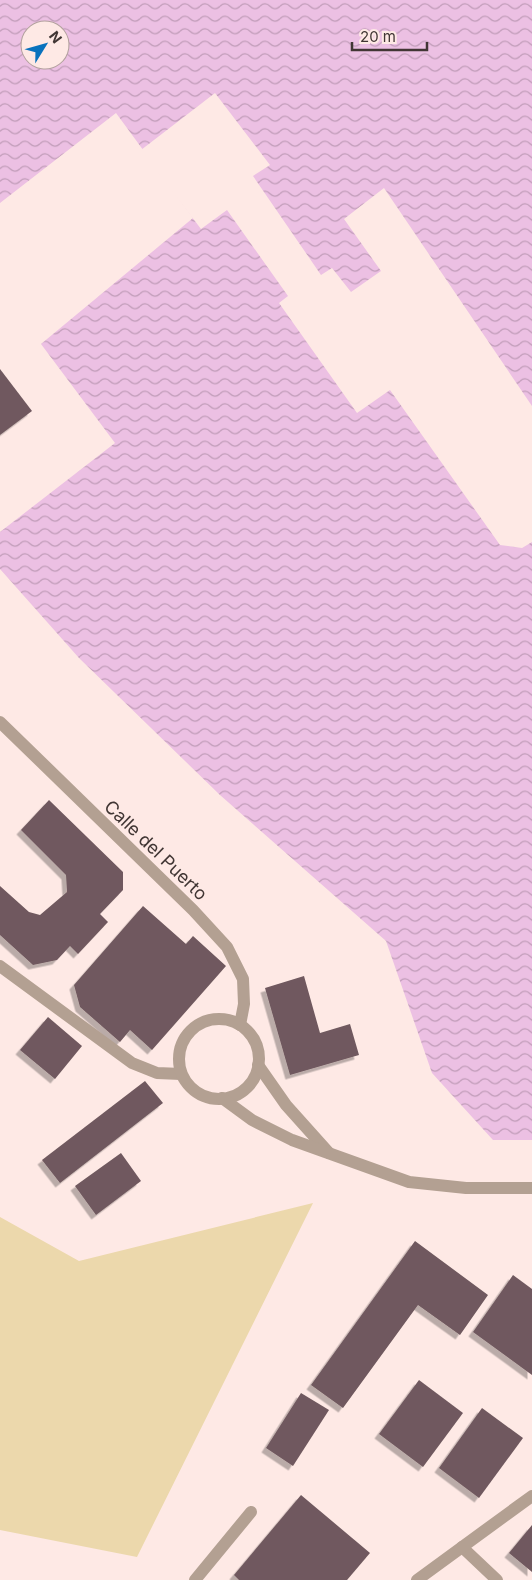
<svg xmlns="http://www.w3.org/2000/svg" width="532" height="1580" viewBox="0 0 532 1580" font-family="Inter,sans-serif">
<style>
.grass{fill:#ecd8ac}
.water{fill:url(#water-waves);fill-rule:evenodd}
.pier{fill:#fee9e5}
.building{fill:#6f595e;filter:url(#shadow)}
.lines{fill:none;stroke-linecap:round;stroke-linejoin:round}
.lane{stroke:#b3a092;stroke-width:12}
.street{stroke:#b3a092;stroke-width:12}
.labels{text-anchor:middle;dominant-baseline:central;stroke-width:5;stroke-linejoin:round;paint-order:stroke}
.street-label{font-size:18px;fill:#413634;stroke:#fee9e5}
</style>
<defs>
<pattern id="water-waves" width="16" height="10" patternUnits="userSpaceOnUse" patternTransform="scale(1.25)"><rect width="16" height="10" fill="#ecc0e3"/><path d="M0 5q4-4 8 0t8 0" fill="none" stroke="#c19db9"/></pattern>
<filter id="shadow"><feDropShadow dx="-4.5" dy="4.5" stdDeviation="0" flood-color="#0004"/></filter>
</defs>
<rect width="100%" height="100%" fill="#fee9e5"/>
<polygon class="grass" points="313,1203 137,1557 0,1530 0,1217 79,1261"/>
<path class="water" d="M0 0H532V1140H493L432 1073 386 941 220 795 79 658 0 569V532L115 443 41 344 193 218 116 113 0 203ZM30 30H60V60H30Z"/>
<polygon class="pier" points="215,93 270,165 253,176 321,275 332,268 351,292 381,271 344,219 384,188 532,406 532,542 522,548 500,545 390,390 357,413 279,303 288,296 227,210 201,229 141,150"/>
<g class="building">
<polygon points="0,369 32,411 0,435"/>
<polygon points="49,800 123,872 123,890 100,914 108,922 78,954 70,946 57,960 33,965 0,935 0,886 29,912 40,915 67,892 66,875 21,830"/>
<polygon points="143,906 186,944 193,936 226,966 152,1050 130,1030 120,1042 80,1007 74,985"/>
<polygon points="304,976 320,1033 350,1024 359,1055 290,1075 265,988"/>
<polygon points="48,1017 82,1046 55,1079 20,1050"/>
<polygon points="145,1081 163,1103 60,1183 42,1160"/>
<polygon points="121,1153 141,1181 96,1215 75,1186"/>
<polygon points="415,1241 488,1295 460,1335 418,1305 343,1408 311,1385"/>
<polygon points="513,1275 532,1289 532,1375 473,1332"/>
<polygon points="419,1380 463,1413 423,1467 379,1434"/>
<polygon points="301,1393 329,1410 293,1466 266,1448"/>
<polygon points="482,1408 523,1438 479,1498 439,1468"/>
<polygon points="301,1495 370,1553 347,1580 239,1580 234,1575"/>
<polygon points="532,1525 532,1572 509,1553"/>
</g>
<g class="lines">
<g class="lane">
<polyline points="462,1547 497,1580"/>
<polyline points="195,1580 251,1512"/>
<polyline points="417,1580 532,1496"/>
</g>
<g class="street">
<polyline points="0,722 193,910 227,947 243,979 244,1004 240,1025"/>
<polyline points="0,966 132,1063 157,1073 181,1074"/>
<circle cx="219" cy="1059" r="40"/>
<polyline points="258,1065 286,1105 329,1153"/>
<polyline points="222,1098 252,1120 292,1140 409,1182 466,1188 532,1188"/>
</g>
</g>
<g class="labels">
<g class="street-label">
<text transform="translate(156 850) rotate(44)">Calle del Puerto</text>
</g>
</g>
<g transform="translate(45 45) rotate(53)"><circle r="24" fill="#fee9e5" stroke="#b2a19e"/>
<path d="M0-4L9 19L0 12L-9 19Z" fill="#0972bd"/>
<text y="-8" font-size="14" font-weight="bold" text-anchor="middle" fill="#413634">N</text>
</g>
<path d="M352 42v8h75v-8" fill="none" stroke="#413634" stroke-width="2.5"/>
<text x="360" y="42" font-size="15" fill="#413634" stroke="#fee9e5" stroke-width="4" paint-order="stroke">20 m</text>
</svg>
